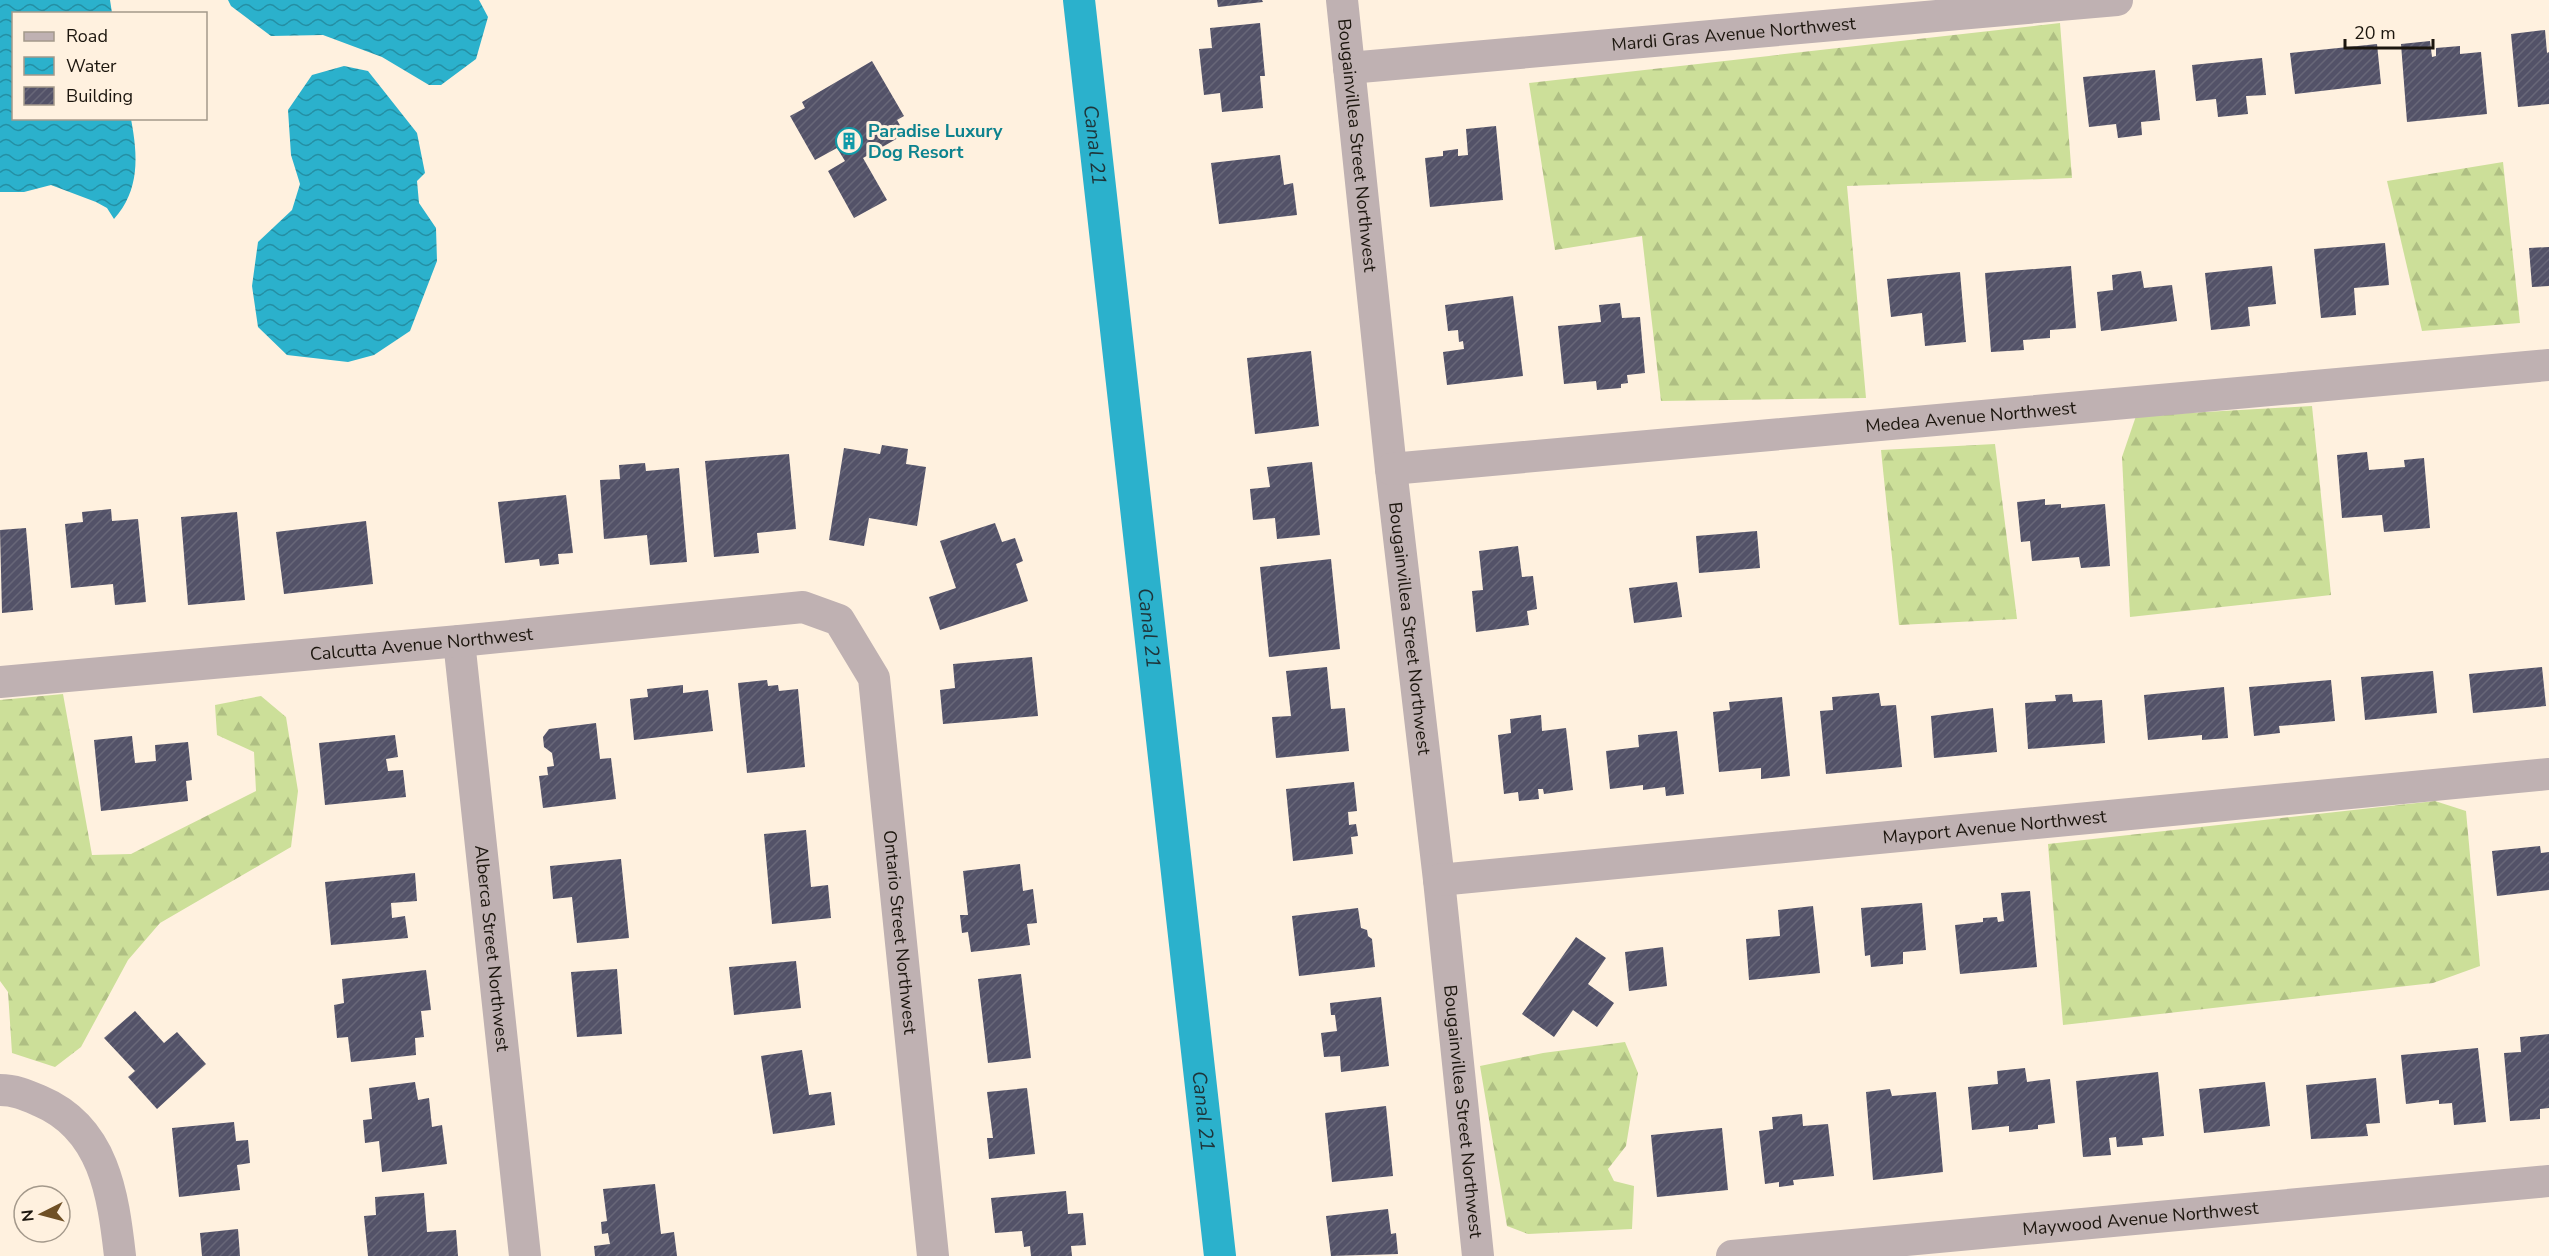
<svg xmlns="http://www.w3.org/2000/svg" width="2549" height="1256" viewBox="0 0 2549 1256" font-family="'Nunito Sans',sans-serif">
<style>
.forest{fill:url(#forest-firs)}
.water{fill:url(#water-waves)}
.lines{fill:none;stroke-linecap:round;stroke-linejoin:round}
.canal{stroke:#2bb1cc;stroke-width:32}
.building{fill:url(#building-hatch)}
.minor{stroke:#bfb1b2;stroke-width:32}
.labels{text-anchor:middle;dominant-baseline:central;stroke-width:6;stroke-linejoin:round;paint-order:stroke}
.street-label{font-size:18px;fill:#1c160e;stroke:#fff1df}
.culture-label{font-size:18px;font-weight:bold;fill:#0d838f;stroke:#fff1df;text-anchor:start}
.water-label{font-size:20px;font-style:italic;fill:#1e3439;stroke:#fff1df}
</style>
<defs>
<pattern id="forest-firs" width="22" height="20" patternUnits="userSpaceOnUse" patternTransform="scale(1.5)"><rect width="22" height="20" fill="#ccdf99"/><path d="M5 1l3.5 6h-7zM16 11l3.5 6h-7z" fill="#afbf83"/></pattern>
<pattern id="water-waves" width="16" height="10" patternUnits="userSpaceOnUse" patternTransform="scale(1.5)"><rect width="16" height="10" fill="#2bb1cc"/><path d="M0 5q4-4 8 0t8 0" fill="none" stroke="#248fa4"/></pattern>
<pattern id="building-hatch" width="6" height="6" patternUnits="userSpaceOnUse" patternTransform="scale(1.5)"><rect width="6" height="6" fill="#535268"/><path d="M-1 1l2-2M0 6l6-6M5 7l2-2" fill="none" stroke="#686778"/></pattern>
</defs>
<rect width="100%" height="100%" fill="#fff1df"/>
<g class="forest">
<polygon points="2060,23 2072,178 1847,186 1866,398 1661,401 1642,236 1555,250 1529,83"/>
<polygon points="2503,162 2520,323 2422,331 2387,181"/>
<polygon points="2312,406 2331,595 2130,617 2122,457 2136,416"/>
<polygon points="1995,444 2017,619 1899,625 1881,450"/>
<polygon points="63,694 92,855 131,854 256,791 254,752 217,735 215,705 261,696 286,717 298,791 291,847 160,923 128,960 81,1047 55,1067 12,1053 8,992 0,981 0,700"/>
<polygon points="2435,801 2466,811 2480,966 2433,983 2063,1025 2048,844"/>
<polygon points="1625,1042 1638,1073 1626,1146 1608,1169 1614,1181 1634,1186 1632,1229 1528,1234 1507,1226 1480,1066 1543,1053"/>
</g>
<g class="water">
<path d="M0 0H110L112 13 14 14V118L131 119C138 156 140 190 114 219L107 208 96 202 51 185 24 192H0Z"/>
<polygon points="228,0 479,0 488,17 476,59 441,85 429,85 382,57 323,35 271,36 231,6"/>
<polygon points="344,66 368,71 417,133 425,173 417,181 419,203 436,228 437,261 410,331 374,355 348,362 287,355 258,327 252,286 258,242 292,210 300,184 291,155 288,110 312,75"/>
</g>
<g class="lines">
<path class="canal" id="s1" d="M1079 0 1220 1256"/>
</g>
<g class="building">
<polygon points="1217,0 1262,0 1263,2 1218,7"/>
<polygon points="1260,23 1265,76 1260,76 1263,108 1222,112 1220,93 1204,95 1199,49 1212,48 1210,28"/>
<polygon points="2545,30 2547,53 2549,52 2549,104 2518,107 2511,34"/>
<polygon points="2430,41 2432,57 2436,56 2436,48 2460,46 2460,54 2481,52 2487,114 2407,122 2401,44"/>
<polygon points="2377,44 2381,84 2295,94 2290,53"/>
<polygon points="2262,58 2266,95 2246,96 2248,114 2218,117 2216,99 2196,101 2192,65"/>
<polygon points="872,61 904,116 897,120 905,134 863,158 887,200 854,218 828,171 845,161 837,148 815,160 790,116 805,108 802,102"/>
<polygon points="2155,70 2160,120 2141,122 2142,135 2118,138 2116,124 2089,127 2083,77"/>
<polygon points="1496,126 1503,200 1430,207 1425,158 1443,156 1443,151 1458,149 1458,156 1468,155 1466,129"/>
<polygon points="1280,155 1284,185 1293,183 1297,215 1219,224 1211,163"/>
<polygon points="2385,243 2389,285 2354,288 2356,315 2321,318 2314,249"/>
<polygon points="2549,247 2549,286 2532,287 2529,248"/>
<polygon points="2071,266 2076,328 2050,330 2050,338 2023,340 2024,350 1991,352 1985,273"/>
<polygon points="2272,266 2276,304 2248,307 2250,326 2211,330 2205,273"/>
<polygon points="2141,271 2144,288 2172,285 2177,321 2101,331 2097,292 2113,290 2112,275"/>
<polygon points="1960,272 1966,342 1925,346 1922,313 1891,317 1887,279"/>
<polygon points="1513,296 1523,376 1447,385 1443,352 1464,349 1463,341 1459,342 1458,330 1448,331 1445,305"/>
<polygon points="1620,303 1622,318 1640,317 1645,373 1627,375 1628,383 1621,384 1621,388 1597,390 1596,381 1564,384 1558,326 1601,322 1599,305"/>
<polygon points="1311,351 1319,426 1255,434 1247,358"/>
<polygon points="882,445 908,449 906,464 926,467 917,526 869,518 864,546 829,540 844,448 880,454"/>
<polygon points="2367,452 2369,470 2405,467 2404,460 2424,458 2430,528 2384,532 2382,515 2342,518 2337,455"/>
<polygon points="789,454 796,529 757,533 759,553 714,557 705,461"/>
<polygon points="1312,462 1320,535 1277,539 1275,518 1253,520 1250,489 1270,487 1267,467"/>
<polygon points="645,463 646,471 679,468 687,562 650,565 647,535 604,539 600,480 620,479 619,465"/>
<polygon points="566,495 573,553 558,554 559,564 540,566 539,559 505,563 498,502"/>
<polygon points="2045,499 2045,505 2061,504 2061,508 2105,504 2110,566 2081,568 2079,557 2032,561 2030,541 2021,542 2017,502"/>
<polygon points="111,509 112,521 138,519 146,602 115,605 113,584 71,588 65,524 83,522 82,512"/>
<polygon points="237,512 245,600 188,605 181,517"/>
<polygon points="366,521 373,584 284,594 276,532"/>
<polygon points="995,523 1002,542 1015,538 1023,561 1016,564 1028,601 940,630 929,597 956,588 940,541"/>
<polygon points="26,528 33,610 2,613 0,530"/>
<polygon points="1757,531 1760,568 1699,573 1696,536"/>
<polygon points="1518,546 1522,577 1533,576 1537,609 1527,611 1529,625 1476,632 1472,591 1483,590 1479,551"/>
<polygon points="1331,559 1340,649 1269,657 1260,567"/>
<polygon points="1677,582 1682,617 1634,623 1629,588"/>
<polygon points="1032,657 1038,716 943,724 940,690 955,688 953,664"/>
<polygon points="1327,667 1331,709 1345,708 1349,751 1276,758 1272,717 1291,716 1286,671"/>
<polygon points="2542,667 2546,706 2473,713 2469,674"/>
<polygon points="2433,671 2437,713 2365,720 2361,677"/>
<polygon points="767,680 768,686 778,685 779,691 798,689 805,767 747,773 738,683"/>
<polygon points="2331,680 2335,721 2279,726 2280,733 2254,736 2249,687"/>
<polygon points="683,685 683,693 708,690 713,731 634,740 630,699 648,697 647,689"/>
<polygon points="2224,687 2228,738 2202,740 2202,735 2148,740 2144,695"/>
<polygon points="1879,693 1881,706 1896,705 1902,767 1826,774 1820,711 1833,710 1832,697"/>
<polygon points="2072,694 2073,702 2102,700 2105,743 2028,749 2025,703 2056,701 2055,695"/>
<polygon points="1782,697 1790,776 1761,779 1761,768 1719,772 1713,712 1730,710 1729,702"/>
<polygon points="1993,708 1997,752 1934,758 1931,716"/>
<polygon points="1541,715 1542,731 1566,728 1573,790 1544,794 1543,789 1538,789 1539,799 1519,801 1518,792 1504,794 1498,735 1511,733 1510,719"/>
<polygon points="596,723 600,759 611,758 616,799 543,808 539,776 548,775 547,767 554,766 552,753 544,747 543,737 549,729"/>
<polygon points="1677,731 1684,794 1666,796 1665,787 1643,790 1643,785 1610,789 1606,751 1639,747 1638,735"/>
<polygon points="395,735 398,757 386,759 388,771 403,770 406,797 325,805 319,743"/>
<polygon points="132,736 135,763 156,761 155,745 188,742 192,780 186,781 188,801 101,811 94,740"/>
<polygon points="1354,782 1357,811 1348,812 1349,825 1356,824 1358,836 1351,837 1353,854 1293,861 1286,789"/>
<polygon points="806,830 811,887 828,885 831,918 772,924 764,834"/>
<polygon points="2540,846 2541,853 2549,852 2549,890 2497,896 2492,851"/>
<polygon points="621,859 629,938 577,943 572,897 553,899 550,866"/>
<polygon points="1020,864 1023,891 1033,889 1037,923 1027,924 1030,945 971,952 968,932 962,933 960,915 968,915 963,871"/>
<polygon points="415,873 417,901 391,903 392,918 405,916 408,938 331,945 325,882"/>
<polygon points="2030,891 2037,967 1960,974 1955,925 1983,922 1983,918 1997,917 1998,922 2004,921 2001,893"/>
<polygon points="1922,903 1926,950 1903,952 1903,964 1871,967 1870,955 1865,956 1861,908"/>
<polygon points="1813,906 1820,973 1749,980 1746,939 1780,936 1778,910"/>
<polygon points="1358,908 1361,928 1367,930 1368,936 1372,939 1375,967 1299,976 1292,916"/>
<polygon points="1576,937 1606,958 1588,984 1614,1003 1597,1027 1573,1010 1554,1037 1522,1014"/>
<polygon points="1663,947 1667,986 1629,991 1625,952"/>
<polygon points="796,961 801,1008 734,1015 729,967"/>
<polygon points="617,969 622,1034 577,1037 571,972"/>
<polygon points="426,970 431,1010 421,1011 424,1037 415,1038 416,1055 351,1062 348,1037 337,1038 334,1005 344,1003 342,979"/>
<polygon points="1021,974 1031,1058 988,1063 978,979"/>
<polygon points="1381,997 1389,1066 1341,1072 1340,1056 1324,1057 1321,1033 1337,1031 1335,1015 1331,1015 1330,1003"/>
<polygon points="135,1011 164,1043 177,1032 206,1064 157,1109 128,1077 135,1071 104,1038"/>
<polygon points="2549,1034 2549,1108 2540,1109 2540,1119 2510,1121 2504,1053 2521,1052 2520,1037"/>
<polygon points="2478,1048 2486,1122 2454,1125 2452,1103 2439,1104 2439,1100 2406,1104 2401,1055"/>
<polygon points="802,1050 809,1095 831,1092 835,1125 773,1134 761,1056"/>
<polygon points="2025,1068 2027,1082 2050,1079 2055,1123 2038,1125 2038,1129 2009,1132 2009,1126 1972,1130 1968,1087 1998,1084 1997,1071"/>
<polygon points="2158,1072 2164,1136 2142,1138 2143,1145 2117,1147 2116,1137 2109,1138 2111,1155 2083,1157 2076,1081"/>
<polygon points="2376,1078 2380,1123 2366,1124 2368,1136 2311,1139 2306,1085"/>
<polygon points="415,1082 418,1100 429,1098 432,1127 442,1125 447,1164 382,1172 379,1141 365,1143 363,1120 372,1119 369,1088"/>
<polygon points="2265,1082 2270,1126 2204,1133 2199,1089"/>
<polygon points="1027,1088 1035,1154 989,1159 987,1138 993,1138 987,1092"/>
<polygon points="1890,1089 1892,1096 1936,1092 1943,1172 1873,1180 1866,1092"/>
<polygon points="1386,1106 1393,1176 1332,1182 1325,1113"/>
<polygon points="1802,1114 1803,1126 1828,1124 1834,1176 1793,1180 1794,1185 1779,1187 1779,1182 1765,1184 1759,1131 1773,1129 1772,1117"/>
<polygon points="234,1122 236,1141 248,1140 250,1163 237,1165 240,1190 179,1197 172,1128"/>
<polygon points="1722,1128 1728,1190 1657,1197 1651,1135"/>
<polygon points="655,1184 661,1234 674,1232 677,1256 595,1256 594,1246 610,1244 608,1233 602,1234 601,1222 607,1221 603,1189"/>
<polygon points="1066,1191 1068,1214 1083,1213 1086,1245 1071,1246 1072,1256 1031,1256 1030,1246 1024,1247 1022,1231 995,1233 991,1198"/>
<polygon points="424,1193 427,1232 456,1230 458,1256 368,1256 364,1216 376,1215 375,1197"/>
<polygon points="1388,1209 1391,1234 1396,1233 1398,1254 1331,1256 1326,1216"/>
<polygon points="238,1229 240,1256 202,1256 200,1233"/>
</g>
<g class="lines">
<g class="minor">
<path id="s2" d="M1342 0 1391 469 1439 880 1478 1256"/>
<path id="s3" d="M1349 68 2117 0"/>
<path id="s4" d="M1391 469 2549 365"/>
<path id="s5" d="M459 641 525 1256"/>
<path id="s6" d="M0 682 459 641 803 607 839 620 874 678 933 1256"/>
<path id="s7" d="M1439 880 2549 774"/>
<path d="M0 1090C15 1090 26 1095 40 1101 104 1128 113 1194 120 1256"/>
<path id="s8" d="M1732 1256 2549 1181"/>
</g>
</g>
<defs>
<symbol id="building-ring" viewBox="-11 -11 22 22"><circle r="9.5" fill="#fff1df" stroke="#0f9aa8" stroke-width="1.5"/><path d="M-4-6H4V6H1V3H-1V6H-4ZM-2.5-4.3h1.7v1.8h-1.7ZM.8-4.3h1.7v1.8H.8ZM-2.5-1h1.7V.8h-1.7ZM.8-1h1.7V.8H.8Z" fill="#0f9aa8"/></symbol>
</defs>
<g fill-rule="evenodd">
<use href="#building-ring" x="834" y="126" width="30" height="30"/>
</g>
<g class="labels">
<g class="street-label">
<text stroke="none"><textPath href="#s3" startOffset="386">Mardi Gras Avenue Northwest</textPath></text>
<text stroke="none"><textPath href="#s2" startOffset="146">Bougainvillea Street Northwest</textPath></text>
<text stroke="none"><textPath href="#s4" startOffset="582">Medea Avenue Northwest</textPath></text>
<text stroke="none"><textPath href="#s2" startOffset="632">Bougainvillea Street Northwest</textPath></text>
<text stroke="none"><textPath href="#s6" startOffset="423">Calcutta Avenue Northwest</textPath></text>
<text stroke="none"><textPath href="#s7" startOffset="558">Mayport Avenue Northwest</textPath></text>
<text stroke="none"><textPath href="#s6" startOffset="1168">Ontario Street Northwest</textPath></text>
<text stroke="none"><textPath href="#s5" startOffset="309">Alberca Street Northwest</textPath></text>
<text stroke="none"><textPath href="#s2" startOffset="1118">Bougainvillea Street Northwest</textPath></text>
<text stroke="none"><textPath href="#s8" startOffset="410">Maywood Avenue Northwest</textPath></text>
</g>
<g class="culture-label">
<text x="868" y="131">Paradise Luxury<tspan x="868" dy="21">Dog Resort</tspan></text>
</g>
<g class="water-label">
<text stroke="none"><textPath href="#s1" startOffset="146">Canal 21</textPath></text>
<text stroke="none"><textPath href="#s1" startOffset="632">Canal 21</textPath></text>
<text stroke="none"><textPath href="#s1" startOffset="1118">Canal 21</textPath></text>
</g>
</g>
<rect x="12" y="12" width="195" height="108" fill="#fff1df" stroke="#a4998b" stroke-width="1.5"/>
<rect x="24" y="32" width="30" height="9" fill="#bfb1b2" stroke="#a4998b" stroke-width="1.5"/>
<text x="66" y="42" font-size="18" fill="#1c160e">Road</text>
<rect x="24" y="57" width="30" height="18" fill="url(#water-waves)" stroke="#a4998b" stroke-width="1.5"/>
<text x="66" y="72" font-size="18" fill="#1c160e">Water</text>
<rect x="24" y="87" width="30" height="18" fill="url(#building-hatch)" stroke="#a4998b" stroke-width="1.5"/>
<text x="66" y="102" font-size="18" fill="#1c160e">Building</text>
<g transform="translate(42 1214) rotate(264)"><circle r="28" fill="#fff1df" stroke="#a4998b" stroke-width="1.5"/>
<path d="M0-4.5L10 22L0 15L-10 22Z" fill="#6f5025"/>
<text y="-9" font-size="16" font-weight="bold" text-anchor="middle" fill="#1c160e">N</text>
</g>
<path d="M2345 39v9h88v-9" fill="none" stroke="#1c160e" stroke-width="3"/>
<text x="2354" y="39" font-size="18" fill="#1c160e" stroke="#fff1df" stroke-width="4.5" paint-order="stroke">20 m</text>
</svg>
